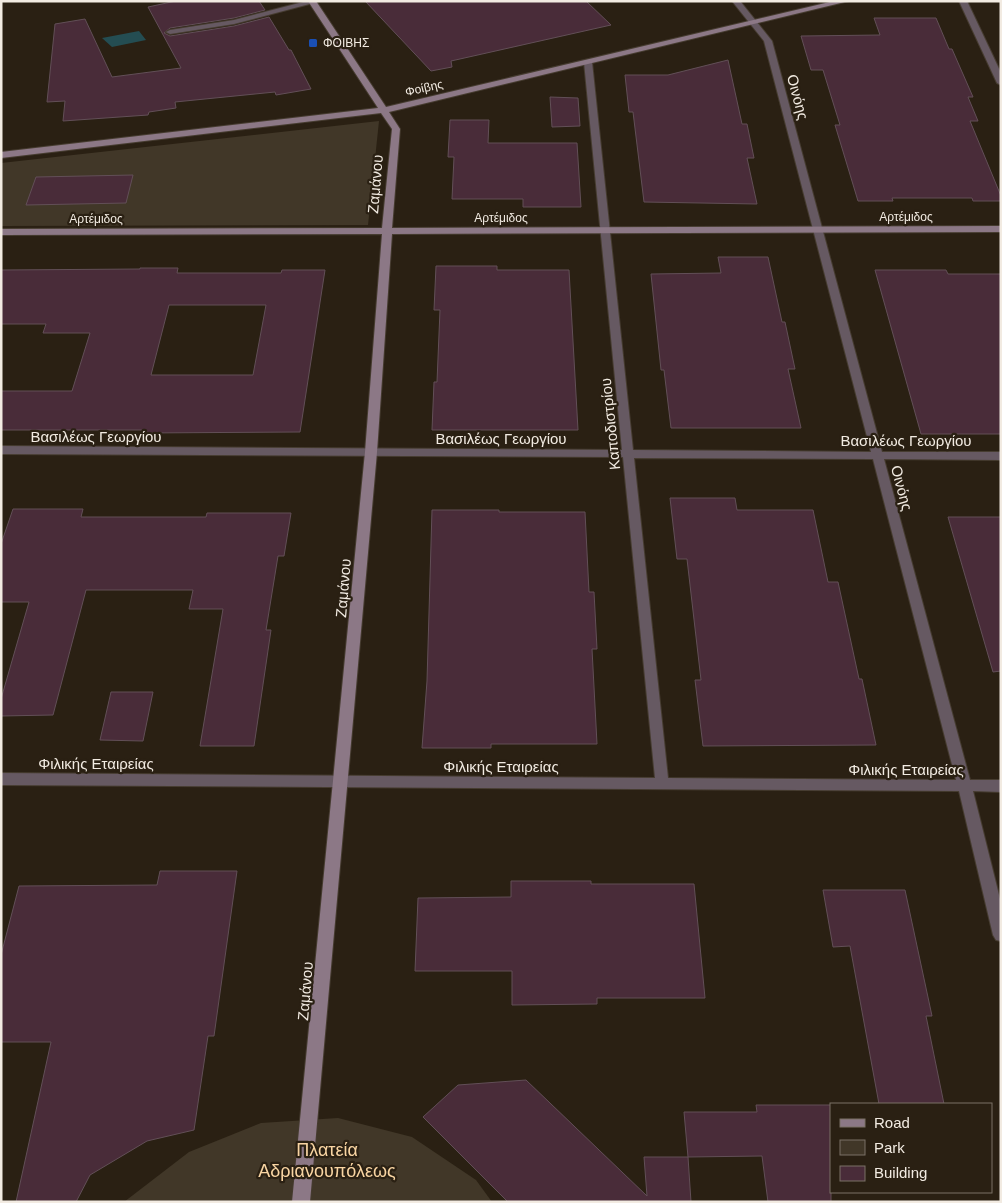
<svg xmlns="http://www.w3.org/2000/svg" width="1002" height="1203" viewBox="0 0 1002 1203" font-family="Helvetica,sans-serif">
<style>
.green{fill:#413728}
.water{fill:#244d52}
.building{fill:#492c39;stroke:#624f57;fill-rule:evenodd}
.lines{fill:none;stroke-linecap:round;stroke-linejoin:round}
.lane-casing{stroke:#463c30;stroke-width:2}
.street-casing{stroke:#463c30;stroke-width:2}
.secondary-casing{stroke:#463c30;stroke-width:2}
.lane{fill:#665962;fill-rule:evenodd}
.street{fill:#665962;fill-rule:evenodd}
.secondary{fill:#8c7886;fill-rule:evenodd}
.transit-dot{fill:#1a4fb4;stroke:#2a2013;stroke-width:2}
.labels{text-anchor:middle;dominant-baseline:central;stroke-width:4.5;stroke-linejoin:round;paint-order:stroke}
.far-poi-label{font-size:12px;fill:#f2ebe2;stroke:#2a2013;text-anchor:start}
.far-street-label{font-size:12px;fill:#f2ebe2;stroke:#2a2013}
.street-label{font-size:15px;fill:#f2ebe2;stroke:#2a2013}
.near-park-label{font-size:18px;fill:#f9d5a3;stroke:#2a2013}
</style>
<rect width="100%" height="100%" fill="#2a2013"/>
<g class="green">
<polygon points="379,121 368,225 1,226 1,163"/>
<polygon points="338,1118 412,1137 476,1180 492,1202 124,1202 189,1152 261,1123"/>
</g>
<polygon class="water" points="139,31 146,40 112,47 102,38"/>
<g class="building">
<polygon points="176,1 259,1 265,10 234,18 170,28 164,33 170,36 234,26 269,17 289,50 291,50 311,89 276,95 275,92 175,102 176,108 149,112 148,115 63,121 65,101 47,102 55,24 85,19 112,77 181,68 148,7"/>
<polygon points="365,1 586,1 611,25 451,61 452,67 431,71"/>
<polygon points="874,18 936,18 949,49 952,49 973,97 968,97 978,121 970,121 1001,196 1001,201 973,201 972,198 892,198 893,201 858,201 835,125 840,125 823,70 811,70 801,36 880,35"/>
<polygon points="728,60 742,124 747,124 754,158 747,158 757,204 644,202 633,112 629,112 625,75 668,75"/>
<polygon points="550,97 578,98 580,126 552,127"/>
<polygon points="450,120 489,120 488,143 577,143 581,207 523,207 523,199 452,199 454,157 448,157"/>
<polygon points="133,175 126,203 26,205 36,177"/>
<polygon points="718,257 768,257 782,322 785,322 795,369 788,369 801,428 671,428 664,370 661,370 651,274 721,273"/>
<polygon points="436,266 497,266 497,270 569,270 578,430 432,430 434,382 437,382 440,310 434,310"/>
<path d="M140 268H178L177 273H281L282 270H325L300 432 141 433 142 430H1V391H72L90 333H43L46 324H1V270L140 269ZM169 305H266L253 375H151Z"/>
<polygon points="875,270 946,270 948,274 1001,274 1001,434 921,434"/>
<polygon points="670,498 735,498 737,510 813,510 828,582 838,582 859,679 862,679 876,745 703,746 695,680 701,680 687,559 677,559"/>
<polygon points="13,509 83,509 81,517 206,517 207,513 291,513 284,556 278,556 266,630 271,630 254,746 200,746 223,609 189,609 193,590 86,590 53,715 1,716 1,699 29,602 1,602 1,544"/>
<polygon points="432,510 499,510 499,512 585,512 589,592 594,592 597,649 592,649 597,744 491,744 491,748 422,748 427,681"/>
<polygon points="948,517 1001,517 1001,671 993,672"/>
<polygon points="111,692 153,692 143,741 100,740"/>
<polygon points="160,871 237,871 214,1036 208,1036 194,1130 147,1141 90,1175 76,1202 16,1202 51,1042 1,1042 1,955 19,886 157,885"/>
<polygon points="511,881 591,881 591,884 694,884 705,998 597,998 597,1004 512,1005 512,971 415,971 418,898 511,897"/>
<polygon points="823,890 905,890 932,1016 926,1016 944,1104 879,1104 850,946 833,947"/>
<polygon points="526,1080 647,1196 644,1157 688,1157 691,1202 508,1202 423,1117 458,1085"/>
<polygon points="756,1105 831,1105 831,1202 768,1202 762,1156 688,1157 684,1112 757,1112"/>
</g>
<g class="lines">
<defs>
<polygon id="lane" points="307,1 317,2 234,24 170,34 166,32 170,30 234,20"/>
<g id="street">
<path d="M732 1H740L772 41 882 452H1001V460L884 459 970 780H1001V792L973 791 1001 903V941L996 940 993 935 959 791 1 785V773L655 778 623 457 1 454V446L622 450 584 62 588 60 592 62 633 450 871 452 764 41ZM634 458 873 459 956 780 668 778Z"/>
<polygon points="959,1 967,1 1001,73 1001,85 997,83"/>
</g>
<polygon id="secondary" points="308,1 316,1 386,107 834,1 849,1 389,112 400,129 392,228 1001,226 1001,232 392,234 377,452 310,1202 292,1202 365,452 382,234 1,235 1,229 382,228 392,129 381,113 1,158 1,152 378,108"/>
</defs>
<use href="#lane" class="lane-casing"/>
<use href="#street" class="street-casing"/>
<use href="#secondary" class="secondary-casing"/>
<use href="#lane" class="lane"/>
<use href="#street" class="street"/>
<use href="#secondary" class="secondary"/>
</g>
<rect class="transit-dot" x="308" y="38" width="10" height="10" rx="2.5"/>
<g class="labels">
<g class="far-poi-label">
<text x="323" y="43">ΦΟΙΒΗΣ</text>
</g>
<g class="far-street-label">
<text transform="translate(424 88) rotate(-13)">Φοίβης</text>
<text x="906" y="217">Αρτέμιδος</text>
<text x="501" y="218">Αρτέμιδος</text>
<text x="96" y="219">Αρτέμιδος</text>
</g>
<g class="street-label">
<text transform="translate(798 97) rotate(75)">Οινόης</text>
<text transform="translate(375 184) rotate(-85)">Ζαμάνου</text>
<text transform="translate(610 424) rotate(-96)">Καποδιστρίου</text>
<text x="96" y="436">Βασιλέως Γεωργίου</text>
<text x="501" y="438">Βασιλέως Γεωργίου</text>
<text x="906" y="440">Βασιλέως Γεωργίου</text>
<text transform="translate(902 488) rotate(75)">Οινόης</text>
<text transform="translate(343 588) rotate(-85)">Ζαμάνου</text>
<text x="96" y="763">Φιλικής Εταιρείας</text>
<text x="501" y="766">Φιλικής Εταιρείας</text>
<text x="906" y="769">Φιλικής Εταιρείας</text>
<text transform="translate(305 991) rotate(-85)">Ζαμάνου</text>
</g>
<g class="near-park-label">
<text x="327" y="1150">Πλατεία<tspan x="327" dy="21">Αδριανουπόλεως</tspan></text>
</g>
</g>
<rect width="1002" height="1203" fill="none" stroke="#f2ebe2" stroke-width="5"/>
<rect x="830" y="1103" width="162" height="90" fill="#2a2013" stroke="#7a7166"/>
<rect x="840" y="1119" width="25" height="8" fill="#8c7886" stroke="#7a7166"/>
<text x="874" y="1128" font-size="15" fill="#f2ebe2">Road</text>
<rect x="840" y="1140" width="25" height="15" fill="#413728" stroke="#7a7166"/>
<text x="874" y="1153" font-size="15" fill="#f2ebe2">Park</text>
<rect x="840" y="1166" width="25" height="15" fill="#492c39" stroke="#7a7166"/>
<text x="874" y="1178" font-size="15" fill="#f2ebe2">Building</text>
</svg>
